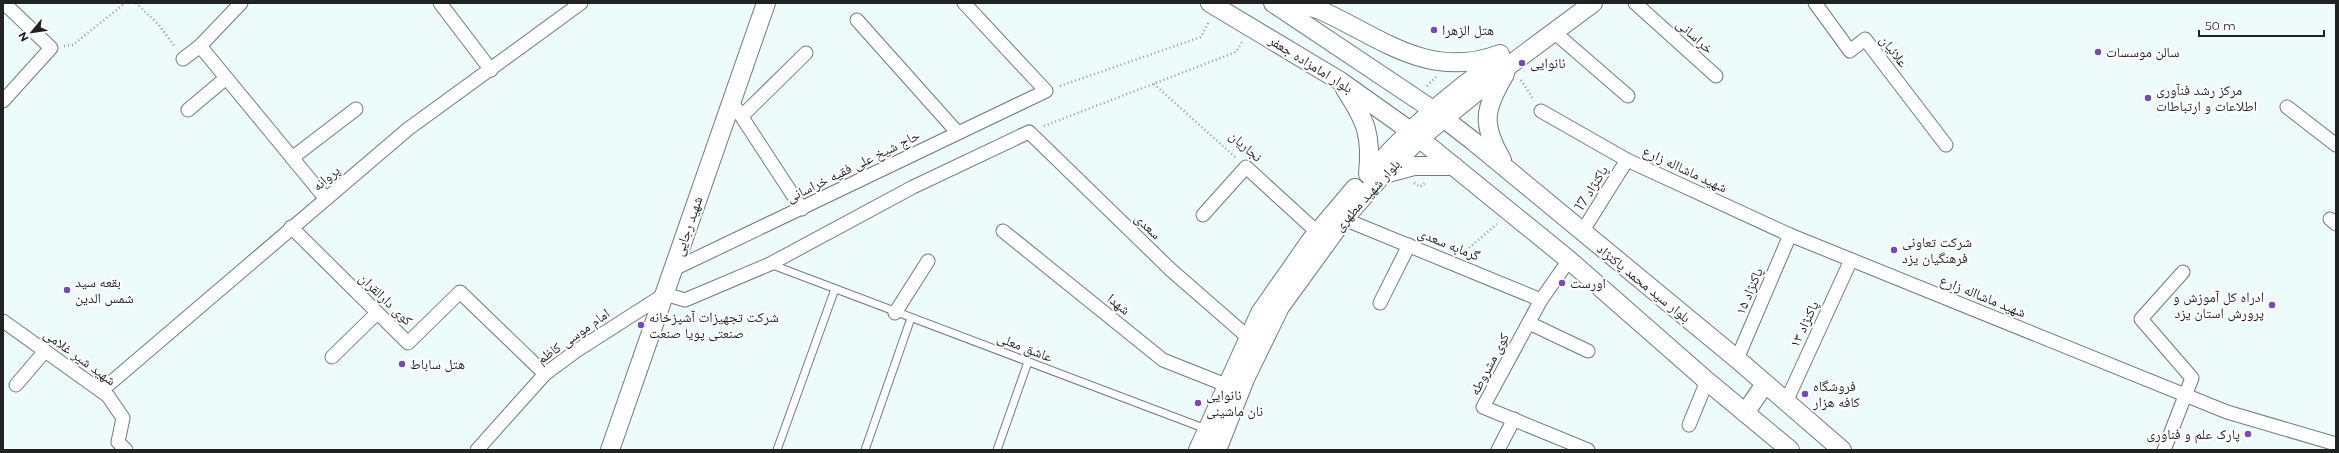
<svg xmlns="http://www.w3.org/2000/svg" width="2339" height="453" viewBox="0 0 2339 453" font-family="Montserrat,'Noto Naskh Arabic',sans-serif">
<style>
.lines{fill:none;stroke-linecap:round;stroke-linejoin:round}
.lane-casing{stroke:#707c7b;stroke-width:9}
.street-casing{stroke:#707c7b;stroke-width:15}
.secondary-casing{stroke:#707c7b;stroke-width:20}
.path{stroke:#919b9a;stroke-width:2.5;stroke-dasharray:1 3;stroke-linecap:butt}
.lane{stroke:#fff;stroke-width:7}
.street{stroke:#fff;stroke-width:13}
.secondary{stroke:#fff;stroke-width:18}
.poi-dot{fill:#7848c0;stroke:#fff;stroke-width:1.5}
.labels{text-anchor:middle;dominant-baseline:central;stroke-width:4;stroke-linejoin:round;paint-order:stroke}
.poi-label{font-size:14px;fill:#1f2423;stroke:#fff;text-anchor:start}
.street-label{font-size:14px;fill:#1f2423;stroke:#fff}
</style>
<rect width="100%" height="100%" fill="#eefbfb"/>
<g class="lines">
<defs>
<g id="lane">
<polyline points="770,264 1206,429"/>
<polyline points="777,450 835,289"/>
<polyline points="865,450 911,318"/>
<polyline points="997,450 1028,362"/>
</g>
<g id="street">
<polyline points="440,3 491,70"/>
<polyline points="1635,3 1716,76"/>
<polyline points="1815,3 1850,51 1865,39 1946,145"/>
<polyline points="857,20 957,132"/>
<polyline points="1554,32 1628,96"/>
<polyline points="200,46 326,199"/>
<polyline points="183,59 200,46 241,3"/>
<polyline points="3,101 51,48 4,3"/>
<polyline points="732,102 802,209"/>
<polyline points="2287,107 2336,145"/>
<polyline points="188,110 226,78"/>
<polyline points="1541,111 1627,160 1790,235 2227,412 2336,444"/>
<polyline points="742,116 806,53"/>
<polyline points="292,158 356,109"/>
<polyline points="1203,215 1246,167 1317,232"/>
<polyline points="1344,219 1541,300"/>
<polyline points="2330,219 2336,224"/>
<polyline points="291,227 408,343 460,292 545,374"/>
<polyline points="1003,231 1163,360 1226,385"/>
<polyline points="1582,232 1627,160"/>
<polyline points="1569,260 1541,300 1483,407 1588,450"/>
<polyline points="674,269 1046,91 964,3"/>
<polyline points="1380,303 1409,245"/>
<polyline points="895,313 928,261"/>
<polyline points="3,321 108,396 123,418 118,442 126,450"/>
<polyline points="1529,323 1588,351"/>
<polyline points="332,357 376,314"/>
<polyline points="1737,359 1790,235"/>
<polyline points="16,385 45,351"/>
<polyline points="101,391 408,129 581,3"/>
<polyline points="1786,402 1851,260"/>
<polyline points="1689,425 1707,381"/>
<polyline points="477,450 545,374 576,351 665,294 685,300 770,264 913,187 1029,132 1171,270 1249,338"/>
<polyline points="1498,450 1514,419"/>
<polyline points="2164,450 2192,378 2141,319 2183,272"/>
</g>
<g id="secondary">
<polyline points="1210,3 1340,81 1409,130 1569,260 1707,381 1790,450"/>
<polyline points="1273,3 1433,110 1473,141 1737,359 1842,450"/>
<path d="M1280 6C1292 7 1309 5 1320 10 1380 37 1429 81 1500 54"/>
<path d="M1345 89C1366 121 1372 135 1368 174"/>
<path d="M1502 160C1481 124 1484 109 1505 74"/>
<path d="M1381 161C1417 121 1457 89 1500 58"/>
<polyline points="1384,174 1414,166 1454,166"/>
<polyline points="1745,413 1765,384"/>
<polyline points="610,450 766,3"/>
<polyline points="1198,450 1260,313 1311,240 1355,188"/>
<polyline points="1217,450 1245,379 1280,307 1344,219 1383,174 1420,138 1511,64 1593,3"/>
</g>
</defs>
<use href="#lane" class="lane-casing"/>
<use href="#street" class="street-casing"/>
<use href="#secondary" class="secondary-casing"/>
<g class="path">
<polyline points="136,3 159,25 175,47"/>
<polyline points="64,46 73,45 125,3"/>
<polyline points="1521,80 1533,99"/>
<polyline points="1154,84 1235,157"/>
<polyline points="1060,86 1201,37 1209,21"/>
<polyline points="1427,86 1436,77"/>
<polyline points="1044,126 1236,52 1242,42"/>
<polyline points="1414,183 1420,187 1425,183"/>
<polyline points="1463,253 1497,224"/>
</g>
<use href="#lane" class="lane"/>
<use href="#street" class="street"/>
<use href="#secondary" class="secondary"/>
</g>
<g class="poi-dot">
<circle cx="1434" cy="30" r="4"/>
<circle cx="2098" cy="52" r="4"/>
<circle cx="1522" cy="63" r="4"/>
<circle cx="2148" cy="98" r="4"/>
<circle cx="1894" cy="250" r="4"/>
<circle cx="1562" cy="283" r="4"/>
<circle cx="67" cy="290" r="4"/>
<circle cx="2272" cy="305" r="4"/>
<circle cx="641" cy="325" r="4"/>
<circle cx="402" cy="364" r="4"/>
<circle cx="1805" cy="394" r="4"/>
<circle cx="1198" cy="403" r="4"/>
<circle cx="2248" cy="434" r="4"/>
</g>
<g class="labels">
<g class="poi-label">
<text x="1442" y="30">هتل الزهرا</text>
<text x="2106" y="52">سالن موسسات</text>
<text x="1530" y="63">نانوایی</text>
<text x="2156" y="90">مرکز رشد فنآوری<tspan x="2156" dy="16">اطلاعات و ارتباطات</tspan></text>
<text x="1902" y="242">شرکت تعاونی<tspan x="1902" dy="16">فرهنگیان یزد</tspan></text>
<text x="75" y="282">بقعه سید<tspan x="75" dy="16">شمس الدین</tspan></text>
<text x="1570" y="283">اورست</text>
<text x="2264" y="297" text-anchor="end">ادراه کل آموزش و<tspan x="2264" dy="16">پرورش استان یزد</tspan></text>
<text x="649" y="317">شرکت تجهیزات آشپزخانه<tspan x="649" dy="16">صنعتی پویا صنعت</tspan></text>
<text x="410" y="364">هتل ساباط</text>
<text x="1813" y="386">فروشگاه<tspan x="1813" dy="16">کافه هزار</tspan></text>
<text x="1206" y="395">نانوایی<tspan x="1206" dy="16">نان ماشینی</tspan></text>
<text x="2240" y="434" text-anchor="end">پارک علم و فناوری</text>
</g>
<g class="street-label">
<text transform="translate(1695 36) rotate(42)">خراسانی</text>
<text transform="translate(1894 51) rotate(52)">علائیان</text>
<text transform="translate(1311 64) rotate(32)">بلوار امامزاده جعفر</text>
<text transform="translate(1246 146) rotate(42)">نجاریان</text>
<text transform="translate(853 166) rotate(-26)">حاج شیخ علی فقیه خراسانی</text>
<text transform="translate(1685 169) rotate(25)">شهید ماشااله زارع</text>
<text transform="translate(326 178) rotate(-40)">پروانه</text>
<text transform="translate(1591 188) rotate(-58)">پاکنژاد 17</text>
<text transform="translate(1367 195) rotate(-48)">بلوار شهید مطهری</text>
<text transform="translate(688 226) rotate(-71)">شهید رجایی</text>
<text transform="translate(1148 226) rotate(44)">سعدی</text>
<text transform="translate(1449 244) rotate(22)">گرمابه سعدی</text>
<text transform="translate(1644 283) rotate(39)">بلوار سید محمد پاکنژاد</text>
<text transform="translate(1749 291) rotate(-67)">پاکنژاد ۱۵</text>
<text transform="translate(1983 296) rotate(22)">شهید ماشااله زارع</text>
<text transform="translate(386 299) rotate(44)">کوی دارالقران</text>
<text transform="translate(1119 304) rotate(39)">شهدا</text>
<text transform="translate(1804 324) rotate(-65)">پاکنژاد ۱۳</text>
<text transform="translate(573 336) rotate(-35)">امام موسی کاظم</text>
<text transform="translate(1025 347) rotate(21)">عاشق معلی</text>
<text transform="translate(80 357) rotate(36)">شهید شیر غلامی</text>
<text transform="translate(1489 364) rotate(-62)">کوی مشروطه</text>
</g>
</g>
<rect width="2339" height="453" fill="none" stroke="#1f2423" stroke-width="8"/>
<g transform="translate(32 32) rotate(241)" stroke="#ffffff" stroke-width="3" paint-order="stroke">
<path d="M0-3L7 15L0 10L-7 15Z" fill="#1f2423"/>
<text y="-6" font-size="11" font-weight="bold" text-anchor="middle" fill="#1f2423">N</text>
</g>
<path d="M2199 30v6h125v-6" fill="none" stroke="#1f2423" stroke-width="2"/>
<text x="2205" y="30" font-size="12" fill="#1f2423" stroke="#ffffff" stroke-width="3" paint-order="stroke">50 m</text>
</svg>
